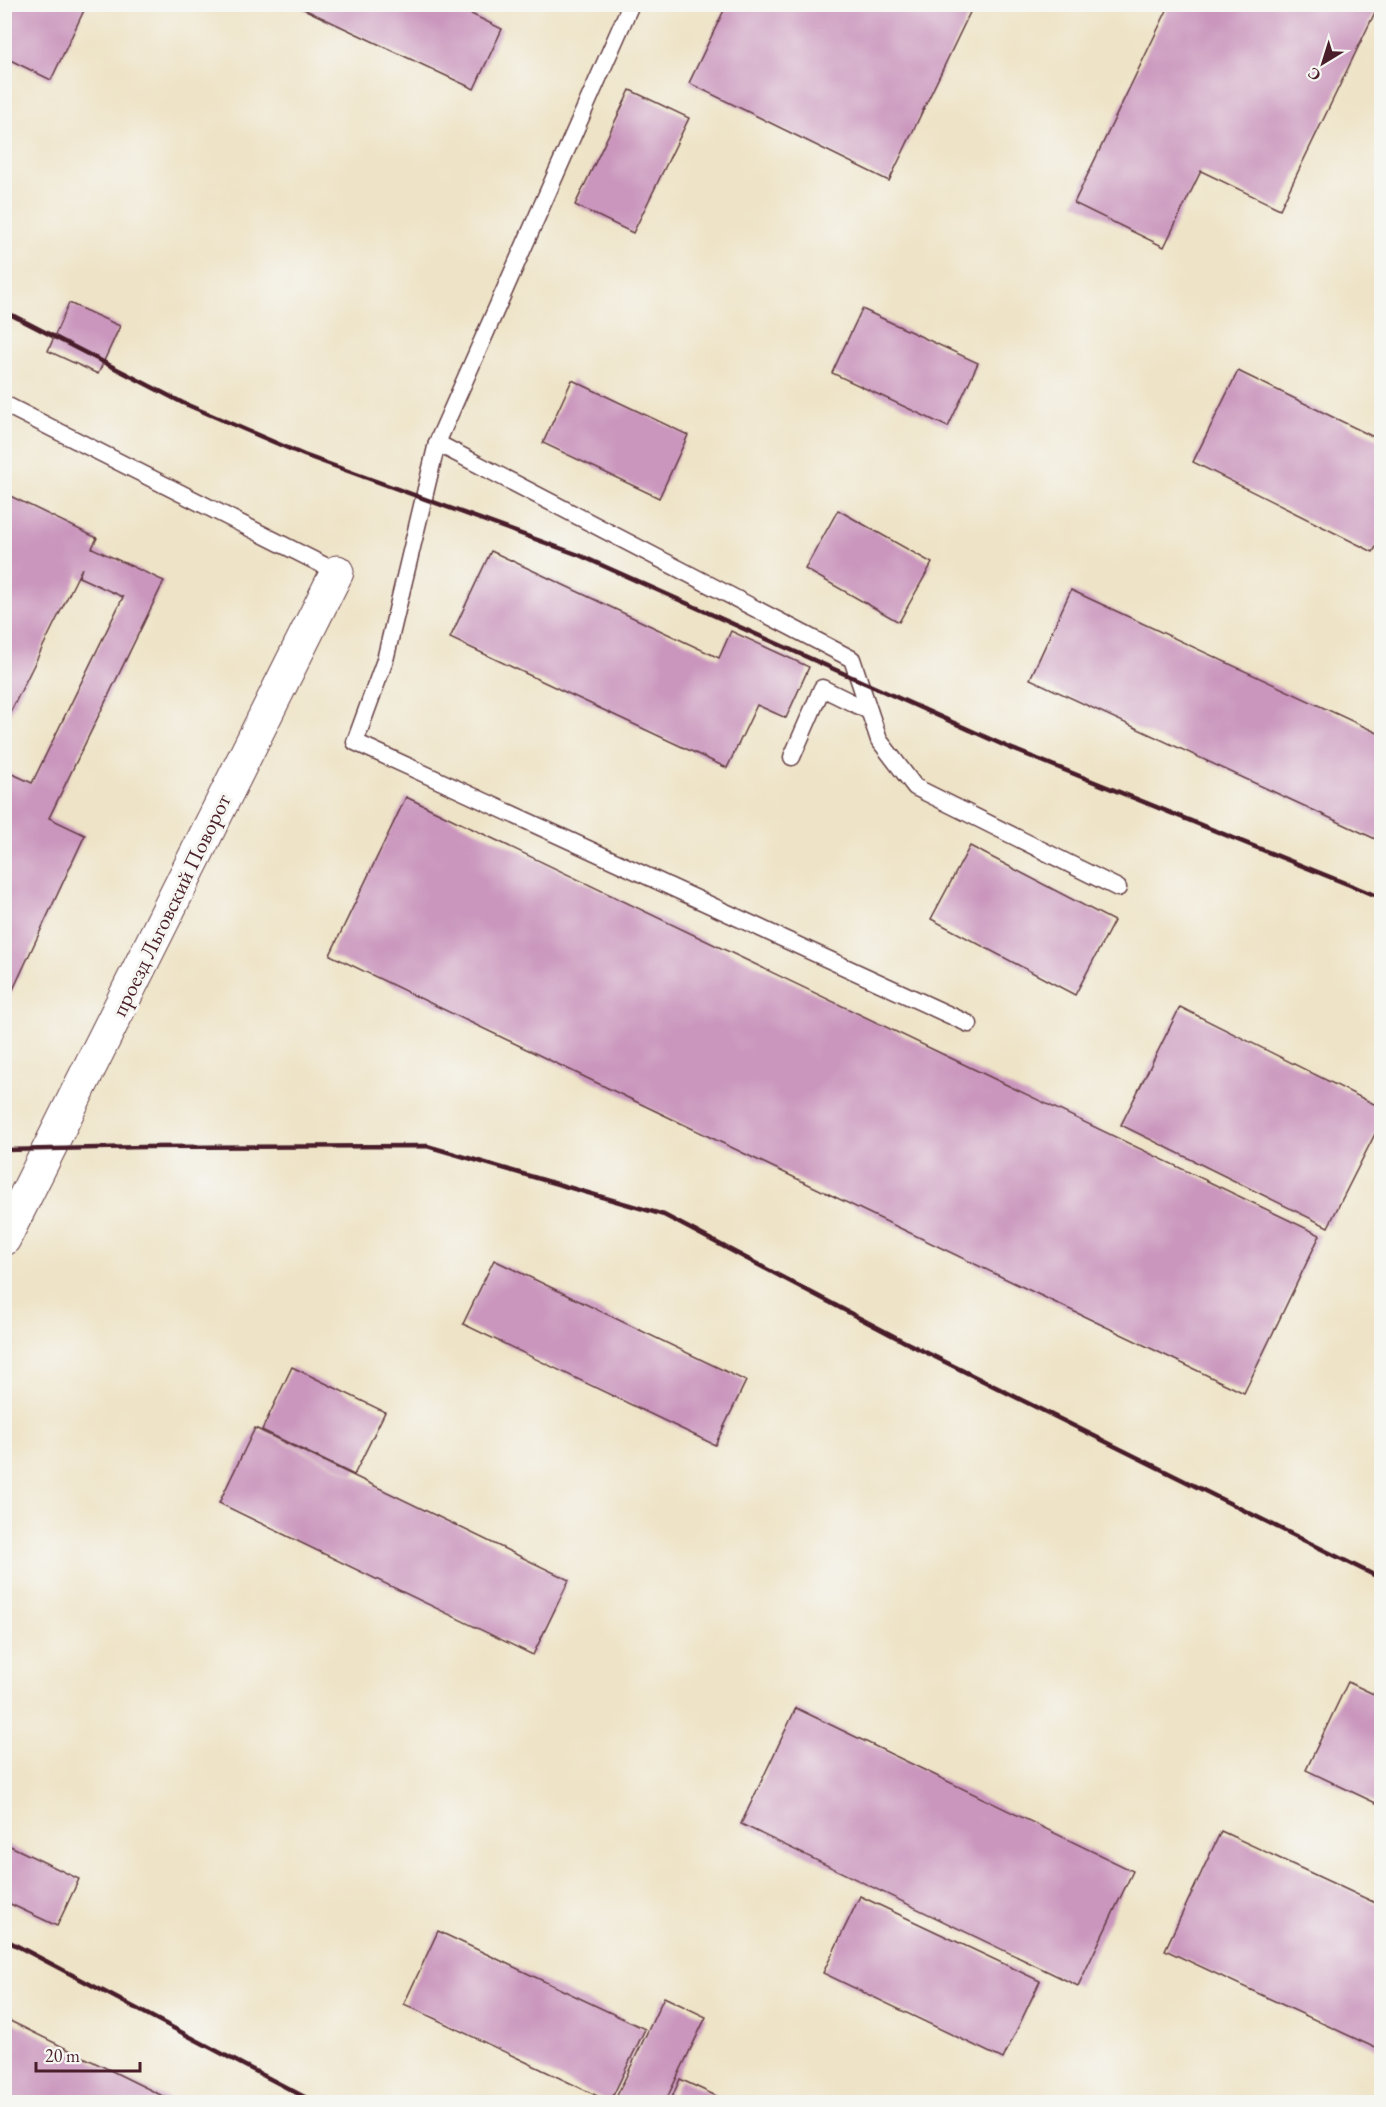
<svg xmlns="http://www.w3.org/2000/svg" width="1386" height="2107" viewBox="0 0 1386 2107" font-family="'EB Garamond',serif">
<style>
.building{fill:#ca96bd}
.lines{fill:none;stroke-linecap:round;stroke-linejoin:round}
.lane-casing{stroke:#633c42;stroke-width:19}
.street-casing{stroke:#633c42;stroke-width:35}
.lane{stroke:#fff;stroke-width:16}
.street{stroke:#fff;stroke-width:33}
.rail{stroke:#4a1f2b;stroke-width:4.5}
.labels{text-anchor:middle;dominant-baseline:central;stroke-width:6;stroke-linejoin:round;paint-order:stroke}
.street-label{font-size:22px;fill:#4a1f2b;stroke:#f6f6f2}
</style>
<rect width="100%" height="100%" fill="#f6f6f2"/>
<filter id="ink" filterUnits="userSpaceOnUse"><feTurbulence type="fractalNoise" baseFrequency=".0167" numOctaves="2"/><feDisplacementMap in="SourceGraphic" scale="12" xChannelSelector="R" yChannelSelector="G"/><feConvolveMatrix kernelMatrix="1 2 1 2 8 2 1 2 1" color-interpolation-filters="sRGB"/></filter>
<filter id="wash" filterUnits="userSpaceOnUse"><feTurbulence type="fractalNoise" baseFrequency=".008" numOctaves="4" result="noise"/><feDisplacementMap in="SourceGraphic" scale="24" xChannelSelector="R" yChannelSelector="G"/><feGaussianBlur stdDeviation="1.35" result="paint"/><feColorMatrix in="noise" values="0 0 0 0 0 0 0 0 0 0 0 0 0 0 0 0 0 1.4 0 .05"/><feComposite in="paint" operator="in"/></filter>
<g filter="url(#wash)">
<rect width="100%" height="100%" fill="#eee3c6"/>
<g id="blocks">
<g class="building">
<polygon points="4,4 87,4 51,80 4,57"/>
<polygon points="293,4 451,4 502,29 474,89"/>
<polygon points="727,4 974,4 889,181 689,83"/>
<polygon points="1170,4 1379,4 1280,209 1201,171 1164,247 1074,203"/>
<polygon points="630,90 689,118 633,233 575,205"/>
<polygon points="69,303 120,326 98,374 48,351"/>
<polygon points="862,309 978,363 948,427 832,373"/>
<polygon points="1238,371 1382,441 1382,537 1373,552 1193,462"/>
<polygon points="572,380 688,435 659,498 543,443"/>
<polygon points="4,493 97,538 92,548 164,581 49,818 85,835 4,1009 4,770 32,783 123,597 79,577 82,568 4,725"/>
<polygon points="838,510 932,563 899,622 805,569"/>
<polygon points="491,551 719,658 731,631 809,667 786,718 757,705 727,768 450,638"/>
<polygon points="1071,590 1382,735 1382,842 1030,679"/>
<polygon points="406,797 1320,1235 1244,1393 330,955"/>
<polygon points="970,846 1114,921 1075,995 931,919"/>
<polygon points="1180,1007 1382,1108 1382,1120 1328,1227 1121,1125"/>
<polygon points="494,1260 746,1381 715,1445 463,1324"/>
<polygon points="292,1367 385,1412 354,1475 262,1430"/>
<polygon points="255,1428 569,1580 533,1655 219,1503"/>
<polygon points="1348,1682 1382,1698 1382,1806 1306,1770"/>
<polygon points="796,1708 1133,1871 1078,1986 741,1824"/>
<polygon points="1221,1831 1382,1906 1382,2051 1165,1950"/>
<polygon points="4,1843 79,1879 57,1926 4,1901"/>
<polygon points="860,1896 1040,1981 1003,2059 823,1973"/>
<polygon points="438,1931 645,2029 610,2102 404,2004"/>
<polygon points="664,1997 706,2017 665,2102 614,2102"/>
<polygon points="4,2018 175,2102 4,2102"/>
<polygon points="680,2079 729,2102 670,2102"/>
</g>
</g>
</g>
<g filter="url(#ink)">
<use href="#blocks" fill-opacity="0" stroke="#633c42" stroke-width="1.5"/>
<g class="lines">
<defs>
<g id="lane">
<polyline points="631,4 437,443 852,659 879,740 915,787 1118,888"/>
<polyline points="4,404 337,572"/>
<polyline points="437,443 385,660 355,742 969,1024"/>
<polyline points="792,757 822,688 869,711"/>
</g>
<polyline id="street" points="4,1239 337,572"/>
</defs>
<use href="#lane" class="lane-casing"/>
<use href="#street" class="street-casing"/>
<use href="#lane" class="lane"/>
<use href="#street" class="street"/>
<g class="rail">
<polyline points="4,311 183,403 304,455 579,555 1010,748 1382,898"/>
<polyline points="4,1150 144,1147 427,1146 664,1215 905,1342 1382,1579"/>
<polyline points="4,1939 314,2102"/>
</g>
</g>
</g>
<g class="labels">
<g class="street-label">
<text transform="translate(171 905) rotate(-64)">проезд Льговский Поворот</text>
</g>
</g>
<rect width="1386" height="2107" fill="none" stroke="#f6f6f2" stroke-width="24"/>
<g transform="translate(1323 63) rotate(218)" stroke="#f6f6f2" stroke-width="4.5" paint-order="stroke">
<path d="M0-4.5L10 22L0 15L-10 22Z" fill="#4a1f2b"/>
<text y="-9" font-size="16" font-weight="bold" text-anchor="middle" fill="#4a1f2b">С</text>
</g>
<path d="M36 2062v9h104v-9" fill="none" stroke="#4a1f2b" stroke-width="3"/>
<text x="45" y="2062" font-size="18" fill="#4a1f2b" stroke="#f6f6f2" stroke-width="4.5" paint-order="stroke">20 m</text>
</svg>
